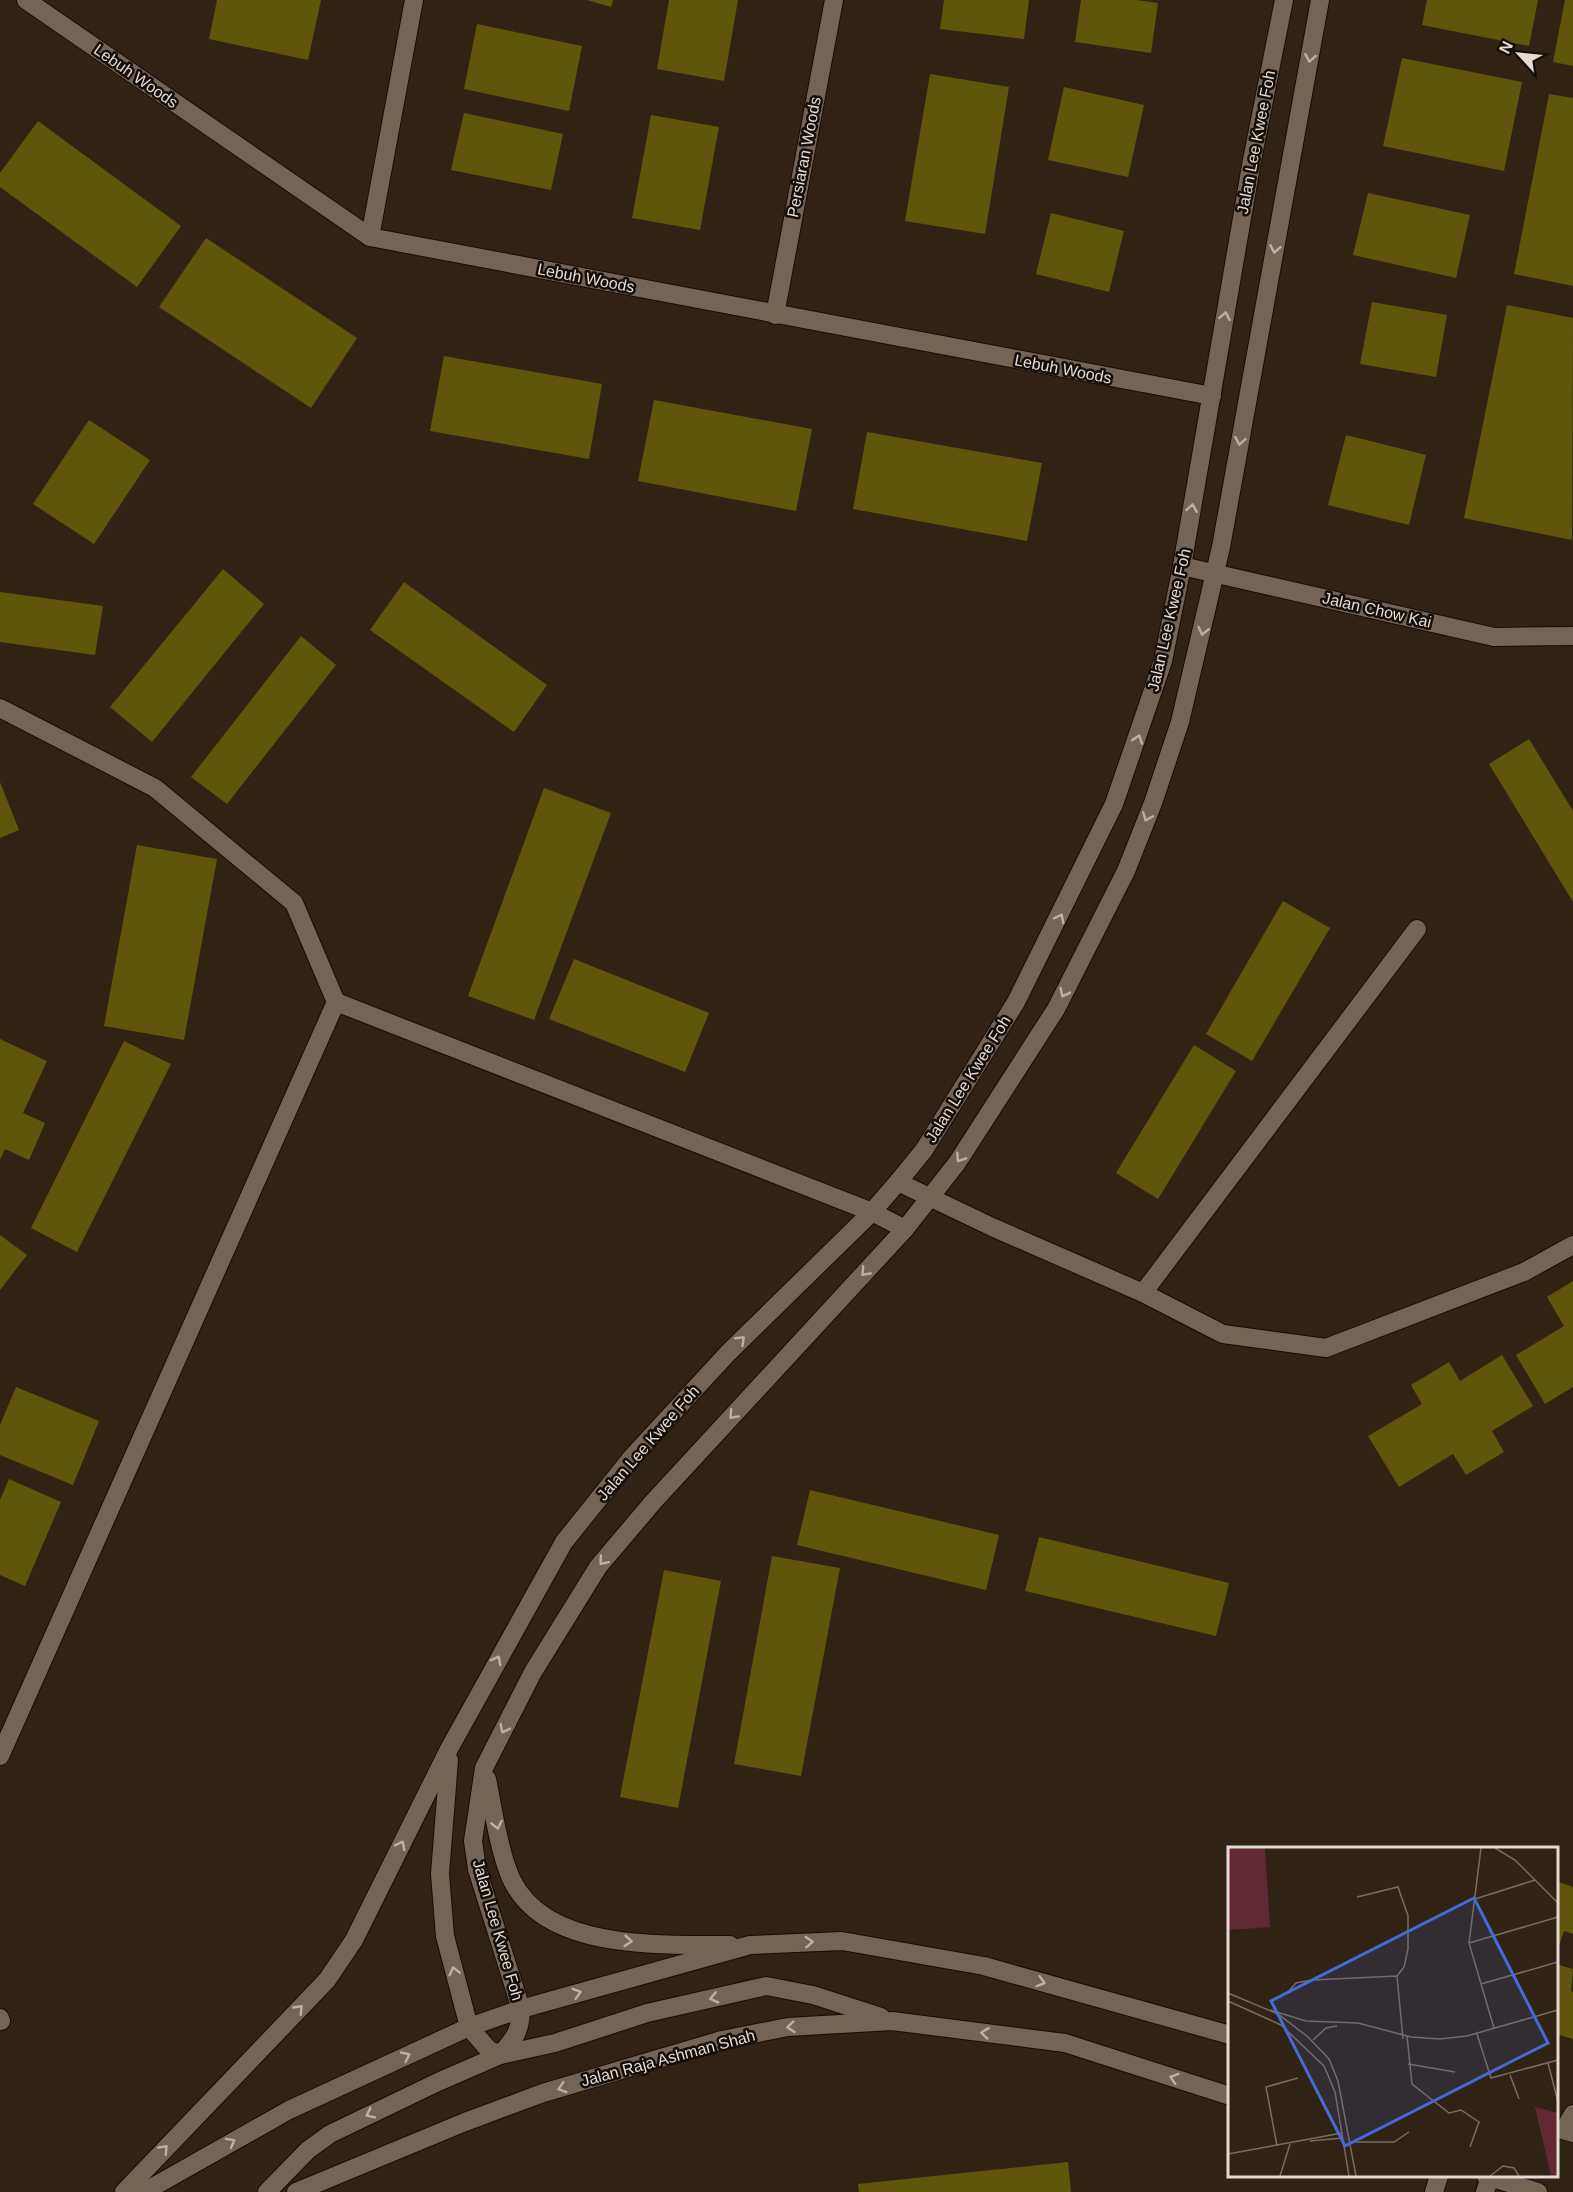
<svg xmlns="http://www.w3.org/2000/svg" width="1573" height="2192" viewBox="0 0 1573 2192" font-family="Arial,sans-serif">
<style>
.building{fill:#60560b}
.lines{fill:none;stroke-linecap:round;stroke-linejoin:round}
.service-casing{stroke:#180c01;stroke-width:20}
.minor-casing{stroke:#180c01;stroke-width:20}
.secondary-casing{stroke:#180c01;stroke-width:20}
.service{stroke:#736453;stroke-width:18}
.minor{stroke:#736453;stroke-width:18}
.secondary{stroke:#736453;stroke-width:18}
.oneway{stroke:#bcb1a6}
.labels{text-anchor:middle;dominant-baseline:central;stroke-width:5;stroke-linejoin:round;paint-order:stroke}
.street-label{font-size:16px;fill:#e4dbd2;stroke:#130e08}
.inset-road{fill:none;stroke:#786d60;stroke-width:1.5}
.view{fill:#456ad7;fill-opacity:0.15;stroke:#456ad7;stroke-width:3}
.inset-edge{fill:none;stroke:#e4dbd2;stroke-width:3}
</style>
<rect width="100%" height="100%" fill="#302314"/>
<g class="building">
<polygon points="217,0 321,0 308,60 209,39"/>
<polygon points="587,0 613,0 611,7"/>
<polygon points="669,0 738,0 724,81 657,69"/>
<polygon points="944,0 1029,0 1024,39 940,29"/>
<polygon points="1081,0 1136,0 1158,3 1151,53 1075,42"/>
<polygon points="1427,0 1538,0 1529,46 1422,25"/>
<polygon points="1565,0 1573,0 1573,66 1553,62"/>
<polygon points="477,24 582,46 569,111 464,89"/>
<polygon points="1402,58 1522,82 1504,171 1383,146"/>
<polygon points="930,74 1009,87 985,234 905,221"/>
<polygon points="1064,87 1144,105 1128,177 1048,160"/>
<polygon points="1549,94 1573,98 1573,286 1514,274"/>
<polygon points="464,113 563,134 551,190 451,170"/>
<polygon points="651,115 719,127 700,230 632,218"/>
<polygon points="38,121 181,226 137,287 0,187 0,173"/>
<polygon points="1368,193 1470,215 1456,278 1353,255"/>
<polygon points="1051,213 1124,231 1109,292 1036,274"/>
<polygon points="206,238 357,338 311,408 159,307"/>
<polygon points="1372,302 1447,315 1436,377 1360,364"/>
<polygon points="1507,305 1573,318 1572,540 1464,518"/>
<polygon points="444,356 602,384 589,459 430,431"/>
<polygon points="654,400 812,429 796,511 638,481"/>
<polygon points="89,420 150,460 94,544 33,504"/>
<polygon points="867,432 1042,463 1027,541 853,509"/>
<polygon points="1346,435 1426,455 1409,525 1328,505"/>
<polygon points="223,569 264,604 152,742 110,707"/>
<polygon points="404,582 547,685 514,732 370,630"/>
<polygon points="0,592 103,606 95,655 0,642"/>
<polygon points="301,636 336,665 227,804 191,777"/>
<polygon points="1529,739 1573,811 1573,902 1489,764"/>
<polygon points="0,782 19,830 0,838"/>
<polygon points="544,788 611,813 534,1020 468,996"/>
<polygon points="137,845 217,859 184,1040 104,1026"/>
<polygon points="1283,901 1330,928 1252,1061 1206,1034"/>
<polygon points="574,959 709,1013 685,1072 549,1019"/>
<polygon points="0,1039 47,1061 23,1113 45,1123 29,1160 5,1149 0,1160"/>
<polygon points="124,1041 171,1064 77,1252 31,1228"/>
<polygon points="1194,1045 1236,1071 1158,1199 1116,1173"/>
<polygon points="0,1235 27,1255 0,1290"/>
<polygon points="1573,1281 1573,1387 1545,1404 1516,1355 1564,1326 1547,1297"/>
<polygon points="1502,1355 1533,1406 1492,1431 1504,1452 1466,1475 1453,1454 1399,1487 1368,1436 1422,1404 1411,1385 1449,1362 1460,1381"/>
<polygon points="16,1387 99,1421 73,1485 0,1455 0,1425"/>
<polygon points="9,1479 61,1502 25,1586 0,1575 0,1500"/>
<polygon points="810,1490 999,1535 986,1590 797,1545"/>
<polygon points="1039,1537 1229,1583 1216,1636 1025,1591"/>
<polygon points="772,1556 840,1568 801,1776 734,1764"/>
<polygon points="664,1570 721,1581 678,1808 620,1797"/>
<polygon points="1556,1881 1573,1887 1573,1934 1564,1931 1557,1952"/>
<polygon points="1556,1964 1573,1969 1571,1991 1573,1992 1573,2039 1556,2034"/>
<polygon points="1068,2162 1071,2192 859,2192 858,2184"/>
</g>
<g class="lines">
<defs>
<g id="service">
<polyline points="0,708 155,788 294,903 336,1002 872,1212 905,1229"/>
<polyline points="898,1182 992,1227 1143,1293 1223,1334 1326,1348 1524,1272 1573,1245"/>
<polyline points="1143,1293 1417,929"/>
<polyline points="0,1756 336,1002"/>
<polyline points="0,2018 1,2021"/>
<polyline points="1564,2130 1573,2114"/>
<polyline points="1434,2192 1439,2176"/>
<polyline points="1485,2192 1490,2177"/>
</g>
<g id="minor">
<polyline points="26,0 370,237 1212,396"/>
<polyline points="370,237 414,0"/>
<polyline points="775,315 834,0"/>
<polyline points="1182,566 1494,637 1573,636"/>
</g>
<g id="secondary">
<polyline points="449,1760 440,1874 445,1936 469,2027 488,2049 500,2055"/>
<path d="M487 1779C493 1808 497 1840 507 1868 534 1953 660 1944 730 1945"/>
<path d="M500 2055C514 2039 521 2031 521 2009L477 1869 473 1841 484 1768 533 1672 598 1567 653 1502 905 1229 957 1163 1056 1009 1126 871 1153 803 1180 722 1221 547 1320 0"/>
<polyline points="1556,2128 1573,2133"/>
<polyline points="1486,2176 1538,2192"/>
<polyline points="124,2192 327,1980 354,1940 449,1749 564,1542 633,1456 728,1353 872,1212 898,1182 924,1150 1016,1002 1114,804 1163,661 1182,566 1252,160 1284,0"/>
<polyline points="144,2192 289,2110 469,2027 521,2009 750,1945 842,1941 984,1966 1230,2035"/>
<polyline points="267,2192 308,2150 330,2134 438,2082 500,2055 555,2043 647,2013 766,1986 813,1995 881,2017"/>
<polyline points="296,2192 465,2122 543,2093 722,2040 788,2027 892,2021 1065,2043 1230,2096"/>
</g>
</defs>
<use href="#service" class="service-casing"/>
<use href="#minor" class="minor-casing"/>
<use href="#secondary" class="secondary-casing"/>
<use href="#service" class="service"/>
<use href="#minor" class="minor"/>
<use href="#secondary" class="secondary"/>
</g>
<defs><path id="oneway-chevron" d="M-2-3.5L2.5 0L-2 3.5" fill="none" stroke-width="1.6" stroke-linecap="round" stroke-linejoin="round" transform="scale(1.5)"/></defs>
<g class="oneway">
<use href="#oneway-chevron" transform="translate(1310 58) rotate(100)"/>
<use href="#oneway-chevron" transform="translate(1275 249) rotate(100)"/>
<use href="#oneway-chevron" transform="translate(1225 316) rotate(-80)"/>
<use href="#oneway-chevron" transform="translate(1240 441) rotate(100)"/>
<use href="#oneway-chevron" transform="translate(1192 508) rotate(-80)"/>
<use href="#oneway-chevron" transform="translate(1203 631) rotate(103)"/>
<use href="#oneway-chevron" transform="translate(1138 739) rotate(-71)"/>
<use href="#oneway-chevron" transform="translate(1147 817) rotate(112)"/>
<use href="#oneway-chevron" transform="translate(1060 918) rotate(-63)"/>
<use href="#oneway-chevron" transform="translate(1064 993) rotate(116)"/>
<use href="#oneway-chevron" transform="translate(960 1158) rotate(123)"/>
<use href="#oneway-chevron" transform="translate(865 1272) rotate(133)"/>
<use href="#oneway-chevron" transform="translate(741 1340) rotate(-44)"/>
<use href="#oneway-chevron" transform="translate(733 1415) rotate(133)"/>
<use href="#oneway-chevron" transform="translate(603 1561) rotate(130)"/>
<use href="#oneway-chevron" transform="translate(497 1660) rotate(-62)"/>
<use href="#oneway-chevron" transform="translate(504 1729) rotate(117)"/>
<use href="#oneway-chevron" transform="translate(497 1825) rotate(77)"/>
<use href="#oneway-chevron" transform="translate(401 1845) rotate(-63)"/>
<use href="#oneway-chevron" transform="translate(628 1941) rotate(5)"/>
<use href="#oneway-chevron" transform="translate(809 1942) rotate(-3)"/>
<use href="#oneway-chevron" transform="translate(454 1971) rotate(-104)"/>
<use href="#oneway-chevron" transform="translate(1041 1982) rotate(16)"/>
<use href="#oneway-chevron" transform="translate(577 1993) rotate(-16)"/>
<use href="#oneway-chevron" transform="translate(714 1998) rotate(167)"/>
<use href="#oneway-chevron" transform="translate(299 2009) rotate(-46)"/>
<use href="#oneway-chevron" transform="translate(791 2027) rotate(174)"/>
<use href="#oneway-chevron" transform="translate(985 2033) rotate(-173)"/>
<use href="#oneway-chevron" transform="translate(406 2056) rotate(-25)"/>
<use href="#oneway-chevron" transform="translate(1174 2078) rotate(-162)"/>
<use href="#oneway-chevron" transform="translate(562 2088) rotate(163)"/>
<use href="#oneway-chevron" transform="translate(370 2114) rotate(154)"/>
<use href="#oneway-chevron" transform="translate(231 2142) rotate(-29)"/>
<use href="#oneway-chevron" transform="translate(164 2149) rotate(-47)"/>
</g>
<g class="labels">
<g class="street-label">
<text transform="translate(136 76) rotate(35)">Lebuh Woods</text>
<text transform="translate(1256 142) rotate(-79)">Jalan Lee Kwee Foh</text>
<text transform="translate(804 157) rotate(-79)">Persiaran Woods</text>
<text transform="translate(586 278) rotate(11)">Lebuh Woods</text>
<text transform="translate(1063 369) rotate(11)">Lebuh Woods</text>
<text transform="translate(1377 610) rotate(13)">Jalan Chow Kai</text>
<text transform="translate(1169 620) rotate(-77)">Jalan Lee Kwee Foh</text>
<text transform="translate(968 1079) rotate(-58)">Jalan Lee Kwee Foh</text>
<text transform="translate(648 1443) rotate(-49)">Jalan Lee Kwee Foh</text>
<text transform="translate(498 1930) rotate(74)">Jalan Lee Kwee Foh</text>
<text transform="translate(668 2058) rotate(-15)">Jalan Raja Ashman Shah</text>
</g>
</g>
<g transform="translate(1228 1847)">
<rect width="330" height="330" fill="#302314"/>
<path d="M307 260 330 266V329H323Z" fill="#612835"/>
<path d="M0 1H37L42 80 0 83Z" fill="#612835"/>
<path class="inset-road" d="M253 1 241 96 266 181M267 1 287 13 330 56M129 50 170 40 180 69V102L176 120 169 129 175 192M247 52 307 33M241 96 330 70M253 137 330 115M0 146 50 167 80 190 101 212 110 234 128 329M59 146 68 136 84 133 169 129M0 154 53 178 96 219 107 245 121 329M42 163 78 174 130 176 183 190 212 192 239 189 330 163M249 187 263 231 330 213M179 189 184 237 221 266 233 263 251 275 242 300M85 193 98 181 109 179M320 216 330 255M180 217 227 225M282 228 291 252M82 294 115 291M123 295H166L181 285M49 299 38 240 70 231M0 307 114 286M52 329 62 297M262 329 275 319 286 321 291 329"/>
<path class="view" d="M246 51 320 196 117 299 43 154Z"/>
<rect width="330" height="330" class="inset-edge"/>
</g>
<g transform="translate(1519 54) rotate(297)" stroke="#130e08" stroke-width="4.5" paint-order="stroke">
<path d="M0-4.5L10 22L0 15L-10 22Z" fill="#e4dbd2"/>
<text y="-9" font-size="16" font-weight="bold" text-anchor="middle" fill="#e4dbd2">N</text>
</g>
</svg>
